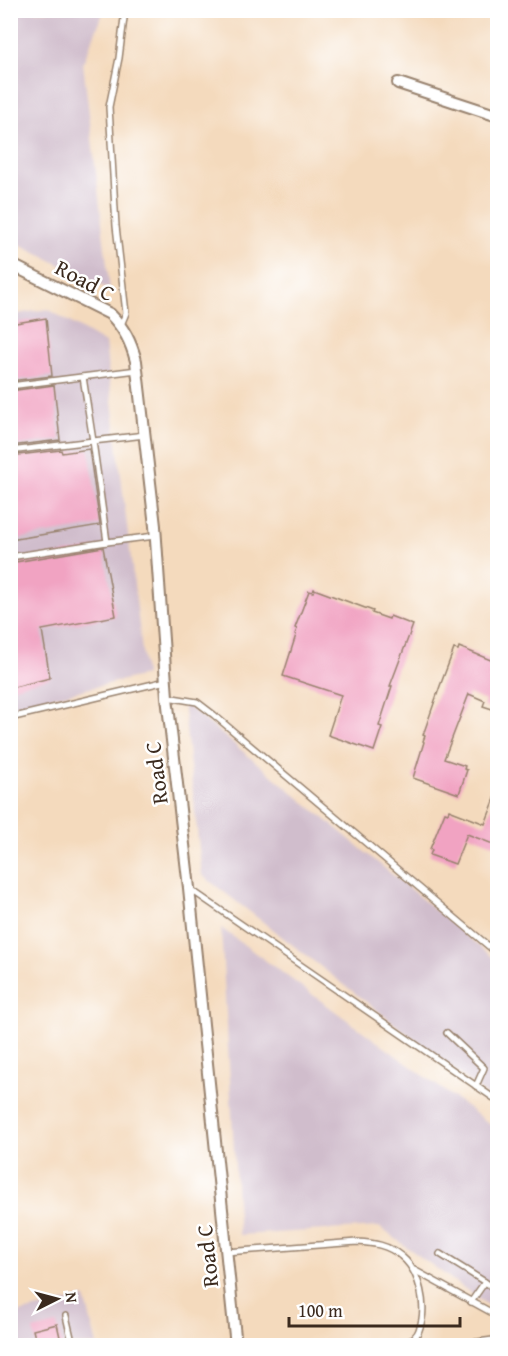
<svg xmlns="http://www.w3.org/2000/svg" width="508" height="1356" viewBox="0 0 508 1356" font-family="'Gentium Book Plus',serif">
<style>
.industrial{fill:#d0bdcc}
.building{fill:#f1a3c2}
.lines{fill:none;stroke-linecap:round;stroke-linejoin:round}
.service-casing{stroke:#98826e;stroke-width:8}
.minor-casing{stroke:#98826e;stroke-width:14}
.service{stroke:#fff;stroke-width:5}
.minor{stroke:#fff;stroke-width:10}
.labels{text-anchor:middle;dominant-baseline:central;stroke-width:5;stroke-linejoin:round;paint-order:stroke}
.street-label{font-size:22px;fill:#3b2a1e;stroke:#fff}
</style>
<rect width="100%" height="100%" fill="#fff"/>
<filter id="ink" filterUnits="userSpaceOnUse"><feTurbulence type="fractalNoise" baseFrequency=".0167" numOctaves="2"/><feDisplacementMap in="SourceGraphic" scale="12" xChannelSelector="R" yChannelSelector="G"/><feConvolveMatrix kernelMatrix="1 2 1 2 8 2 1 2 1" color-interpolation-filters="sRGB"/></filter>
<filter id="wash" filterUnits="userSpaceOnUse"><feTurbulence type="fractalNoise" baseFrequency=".008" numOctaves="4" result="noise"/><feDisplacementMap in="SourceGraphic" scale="24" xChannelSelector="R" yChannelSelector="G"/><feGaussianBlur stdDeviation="1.35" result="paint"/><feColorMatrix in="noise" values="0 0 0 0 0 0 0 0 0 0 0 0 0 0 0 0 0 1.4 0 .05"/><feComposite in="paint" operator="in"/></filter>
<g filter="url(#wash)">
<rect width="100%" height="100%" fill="#f4dabd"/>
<g class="industrial">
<polygon points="10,11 104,11 83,63 110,290 11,240"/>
<polygon points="48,309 105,343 145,675 11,707 11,315"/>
<polygon points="183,702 497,961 497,1103 202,875"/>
<polygon points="221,928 497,1129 497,1312 379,1227 239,1235"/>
<polygon points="85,1297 97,1345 11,1345 10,1315"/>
</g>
<g id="blocks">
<g class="building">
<polygon points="46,318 52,376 10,381 10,324"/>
<polygon points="54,385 60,440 10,446 10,391"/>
<polygon points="89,449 100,525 10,540 10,456 61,450 62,453"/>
<polygon points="103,547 116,616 42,630 50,678 10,688 10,563"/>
<polygon points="314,589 373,611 372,613 389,619 390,616 413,625 390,686 392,686 379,726 382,727 374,751 328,735 341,695 283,676 296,635 295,634 297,629 295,628 309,591 313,592"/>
<polygon points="459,647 498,663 498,711 483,706 485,701 469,694 444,759 465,766 464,769 467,770 459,794 413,778 424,742 423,741 425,736 423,735 440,686 454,649 458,650"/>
<polygon points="496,796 498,846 467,834 455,864 430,855 432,850 430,849 445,812 448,813 449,810 485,824"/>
<polygon points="57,1324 62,1346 37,1346 33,1330"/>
</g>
</g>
</g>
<g filter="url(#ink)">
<use href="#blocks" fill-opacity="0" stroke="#98826e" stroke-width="1.5"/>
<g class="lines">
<defs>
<g id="service">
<polyline points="121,325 126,313 116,226 109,107 119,58 125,10"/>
<polyline points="10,386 137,370"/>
<polyline points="10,451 93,441 83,377"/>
<polyline points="107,542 155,536"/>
<polyline points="10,557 107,542 93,441 145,435"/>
<polyline points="167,697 197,702 214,715 498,954"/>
<polyline points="10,718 166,681"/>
<polyline points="190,889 498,1101"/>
<polyline points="447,1033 484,1068 476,1086"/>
<path d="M226 1252 357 1242C374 1243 388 1245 401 1256 420 1271 428 1307 419 1330 417 1337 409 1342 403 1346"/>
<polyline points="440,1254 485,1282 471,1302"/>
<polyline points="414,1270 498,1316"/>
<polyline points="485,1282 498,1291"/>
<polyline points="66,1316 73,1346"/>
<polyline points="463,1344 493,1340 498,1337"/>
</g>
<g id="minor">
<polyline points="398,83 498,116"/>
<path d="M10 264 110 314C124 328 131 342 136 361L155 526 167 697 189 888 236 1346"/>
</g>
</defs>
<use href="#service" class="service-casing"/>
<use href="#minor" class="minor-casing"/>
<use href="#service" class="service"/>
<use href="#minor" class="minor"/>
</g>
</g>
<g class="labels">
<g class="street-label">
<text transform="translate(85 280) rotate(28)">Road C</text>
<text transform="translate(156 773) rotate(-97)">Road C</text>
<text transform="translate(207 1256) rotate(-96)">Road C</text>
</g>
</g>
<rect width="508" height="1356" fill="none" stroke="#fff" stroke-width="36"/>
<g transform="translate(57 1299) rotate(84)" stroke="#ffffff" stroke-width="4.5" paint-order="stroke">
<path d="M0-4.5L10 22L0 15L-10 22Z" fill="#3b2a1e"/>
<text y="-9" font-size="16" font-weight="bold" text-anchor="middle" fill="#3b2a1e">N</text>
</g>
<path d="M289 1317v9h171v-9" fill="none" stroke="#3b2a1e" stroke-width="3"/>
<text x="298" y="1317" font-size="18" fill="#3b2a1e" stroke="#ffffff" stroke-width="4.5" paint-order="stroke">100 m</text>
</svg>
